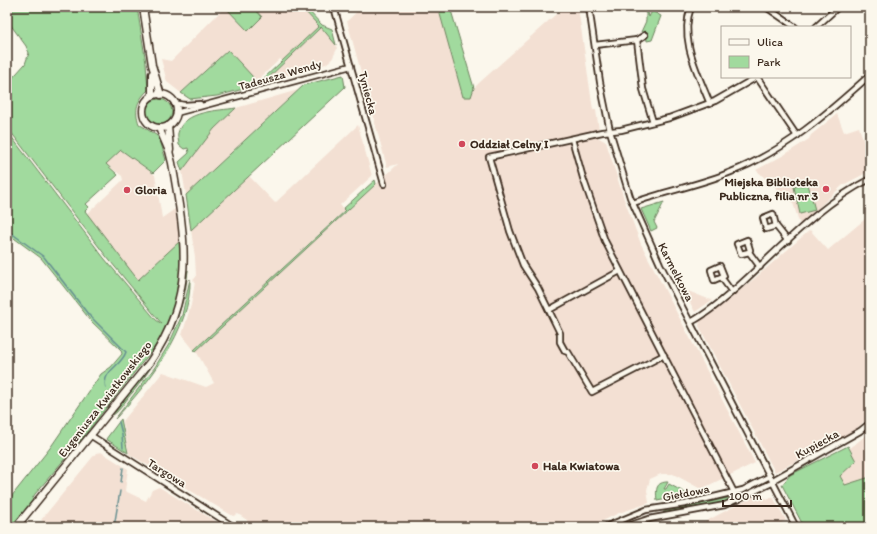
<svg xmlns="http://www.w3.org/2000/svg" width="877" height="534" viewBox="0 0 877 534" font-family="Itim,sans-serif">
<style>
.built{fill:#f3e0d3}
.green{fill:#a1da9e;stroke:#6e825e}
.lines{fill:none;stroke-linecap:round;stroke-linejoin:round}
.stream{stroke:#668f90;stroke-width:1.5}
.minor-casing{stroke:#3b2a1e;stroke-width:8}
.major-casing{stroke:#3b2a1e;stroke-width:9}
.minor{stroke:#fbf7ec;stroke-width:4.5}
.major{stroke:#fbf7ec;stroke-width:6}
.poi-dot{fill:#d1495b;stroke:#fbf7ec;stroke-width:1.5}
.labels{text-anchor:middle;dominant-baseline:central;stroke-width:3.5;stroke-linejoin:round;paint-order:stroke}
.street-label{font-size:12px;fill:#3b2a1e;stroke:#fbf7ec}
.poi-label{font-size:12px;font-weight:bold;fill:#3b2a1e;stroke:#fbf7ec;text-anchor:start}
</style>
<rect width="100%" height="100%" fill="#fbf7ec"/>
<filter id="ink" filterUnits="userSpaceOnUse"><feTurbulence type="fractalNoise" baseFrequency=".025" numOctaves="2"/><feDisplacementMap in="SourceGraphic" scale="8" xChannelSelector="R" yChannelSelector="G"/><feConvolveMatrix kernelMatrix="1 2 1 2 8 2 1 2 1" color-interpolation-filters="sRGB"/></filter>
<g filter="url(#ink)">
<g class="built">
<polygon points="225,7 248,31 262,17 253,7 301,7 320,26 283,61 280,59 260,78 254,80 228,50 181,93 167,82 161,59 171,61"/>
<polygon points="362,7 438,7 463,97 471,97 474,88 479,83 564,7 578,7 593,110 596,110 599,130 594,131 596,136 606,142 624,199 641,244 755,463 701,489 673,474 661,474 650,479 647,490 649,503 619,513 590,527 251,527 248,525 247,520 238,514 233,516 129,454 123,421 163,372 206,387 214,383 196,351 398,164 387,167 347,21"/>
<polygon points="321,27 336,45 337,49 332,59 326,64 263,83"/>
<polygon points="298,90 186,195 182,171 214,129 236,108"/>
<polygon points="837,114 844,132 859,127 870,161 870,171 843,185 800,225 793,203 756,170 784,155 809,139 811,135"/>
<polygon points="358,125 372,176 340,205 345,210 194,350 182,335 191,305 195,282 193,280 196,277 195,257 191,230 249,176 275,203"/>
<polygon points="121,150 155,175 162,218 175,209 180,241 138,280 87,214 123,180 122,176 106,164"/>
<polygon points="870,215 870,416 852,433 775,472 699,326 700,321 754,279 810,230 828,250"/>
<polygon points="688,291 708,299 712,300 695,312 685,293"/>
<polygon points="870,432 870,477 845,486 840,476 856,461 849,449"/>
<polygon points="101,452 128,469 125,491 146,501 152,490 159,487 225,527 50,527 41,520 96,453"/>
<polygon points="758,494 768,499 773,497 786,520 774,527 695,527"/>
</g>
<g class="green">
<path d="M7 7H137L146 63 148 90C137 101 134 109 139 124L159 137 166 160 153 173 121 150 106 164 118 175 86 204 89 207 85 211 138 280 180 241C182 278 177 312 157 344L79 442 35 494 32 499 33 500 12 527H7V502L50 448 101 374 111 367 122 354 121 350 91 321 41 258 7 233V131L104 258 156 320 162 324 106 256 7 127V84L25 64 29 53 26 46 7 20Z"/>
<polygon points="225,7 253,7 262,17 248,31"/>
<polygon points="301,7 305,7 322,25 332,29 336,45 321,27 263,83 262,80 319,26"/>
<polygon points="438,7 450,7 474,88 471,97 463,97"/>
<polygon points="626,7 647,7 649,17 652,11 661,16 652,40 647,41 646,32 641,32 646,21 646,13 643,11 626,13"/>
<polygon points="228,50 253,77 251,87 217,96 190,99 181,93"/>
<polygon points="343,75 345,87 191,230 186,195 304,85"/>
<circle cx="159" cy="112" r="13"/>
<path d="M236 108 214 129 182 171 179 162 189 153 188 148 184 149 179 145C179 142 177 136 178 133 184 110 218 111 236 108Z"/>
<polygon points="375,180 376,184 196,351 194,350 345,211 343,209"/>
<polygon points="808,184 815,210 800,214 794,187"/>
<polygon points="664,202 654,222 657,228 651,231 641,209"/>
<path d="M188 270C184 319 162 355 133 392 127 398 120 411 113 415L154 361 167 340 178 316Z"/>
<path d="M190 279C192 329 147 385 115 419L155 367 169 344 182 315Z"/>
<polygon points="121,419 128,453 106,439"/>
<polygon points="848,446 856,461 840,476 845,485 870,477 870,527 848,527 846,523 842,527 804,527 782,485 790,475"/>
<path d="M666 482H668L664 489H666L669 484 689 495 657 501C656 491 655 483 666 482Z"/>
<polygon points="728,498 729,500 725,503 665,514 663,512"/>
</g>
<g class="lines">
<g class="stream">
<path d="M7 230 44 257 88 314 126 352C121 367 101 371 106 388"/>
<polyline points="119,422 122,434 123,448"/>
<polyline points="121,482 123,468"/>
<polyline points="114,527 120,491"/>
</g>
<defs>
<g id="minor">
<polyline points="334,7 384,184"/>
<polyline points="589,7 600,82 610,131 630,197 660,264 796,527"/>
<path d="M691 7C679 40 698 73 710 104"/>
<polyline points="766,7 795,27"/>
<polyline points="816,27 838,7"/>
<polyline points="637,40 645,35"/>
<polyline points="595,45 637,40 643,89 653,122"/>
<polyline points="757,77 797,136"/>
<polyline points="174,103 184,105 200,104"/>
<polyline points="176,113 351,66"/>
<polyline points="572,139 583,178 605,241 738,500"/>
<path d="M633 203C665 191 700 185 731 172 785 151 828 113 870 75"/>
<polyline points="776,226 766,229 763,218 773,214 776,226 788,241"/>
<polyline points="749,252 741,254 737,244 747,240 750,250 749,252 760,267"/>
<polyline points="721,277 714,280 711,270 720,266 724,276 721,277 732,292"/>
<polyline points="549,310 620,271"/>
<path d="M691 322C710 312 728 296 744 281 783 245 822 203 870 179"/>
<polyline points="664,355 592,392 568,352 565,351 560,342 560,333 538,288 523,265 510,231 489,157 602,132 621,130 669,118 715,101 757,77"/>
<polyline points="90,435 234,527"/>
<polyline points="773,480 860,431 870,423"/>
<polyline points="605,527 646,510 685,504 743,490 770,476"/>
<polyline points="625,527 649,519 725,505 774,482"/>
</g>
<g id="major">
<polyline points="143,7 152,65 161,95"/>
<polyline points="152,74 152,96"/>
<circle cx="160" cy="111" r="17"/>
<polyline points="168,126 170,150"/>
<path d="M16 527 150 362C197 294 185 238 172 163L169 151 159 128"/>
</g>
</defs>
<use href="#minor" class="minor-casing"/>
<use href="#major" class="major-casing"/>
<use href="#minor" class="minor"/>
<use href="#major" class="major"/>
</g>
</g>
<g class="poi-dot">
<circle cx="462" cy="144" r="4"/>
<circle cx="826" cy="189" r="4"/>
<circle cx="127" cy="190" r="4"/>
<circle cx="535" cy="466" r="4"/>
</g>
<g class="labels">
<g class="street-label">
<text transform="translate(280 75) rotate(-16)">Tadeusza Wendy</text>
<text transform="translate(368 93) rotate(75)">Tyniecka</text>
<text transform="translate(676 272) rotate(63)">Karmelkowa</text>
<text transform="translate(105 399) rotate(-52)">Eugeniusza Kwiatkowskiego</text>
<text transform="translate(817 444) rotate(-29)">Kupiecka</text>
<text transform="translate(167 473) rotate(32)">Targowa</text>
<text transform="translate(686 493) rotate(-11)">Giełdowa</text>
</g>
<g class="poi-label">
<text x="470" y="144">Oddział Celny I</text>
<text x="818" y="182" text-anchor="end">Miejska Biblioteka<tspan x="818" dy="14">Publiczna, filia nr 3</tspan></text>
<text x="135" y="190">Gloria</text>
<text x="543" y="466">Hala Kwiatowa</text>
</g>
</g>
<rect width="877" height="534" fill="none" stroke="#fbf7ec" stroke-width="24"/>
<rect x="12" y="12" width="853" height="510" fill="none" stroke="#3b2a1e" stroke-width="1.5" filter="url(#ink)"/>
<rect x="721" y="26" width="130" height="52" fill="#fbf7ec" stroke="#aea59a"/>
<rect x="729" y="39" width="20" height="6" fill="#fbf7ec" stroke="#aea59a"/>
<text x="757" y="46" font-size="12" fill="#3b2a1e">Ulica</text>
<rect x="729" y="56" width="20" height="12" fill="#a1da9e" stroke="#aea59a"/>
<text x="757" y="66" font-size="12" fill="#3b2a1e">Park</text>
<path d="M723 500v6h68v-6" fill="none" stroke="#3b2a1e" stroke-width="2"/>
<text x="729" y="500" font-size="12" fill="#3b2a1e" stroke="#fbf7ec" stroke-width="3" paint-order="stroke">100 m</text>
</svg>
